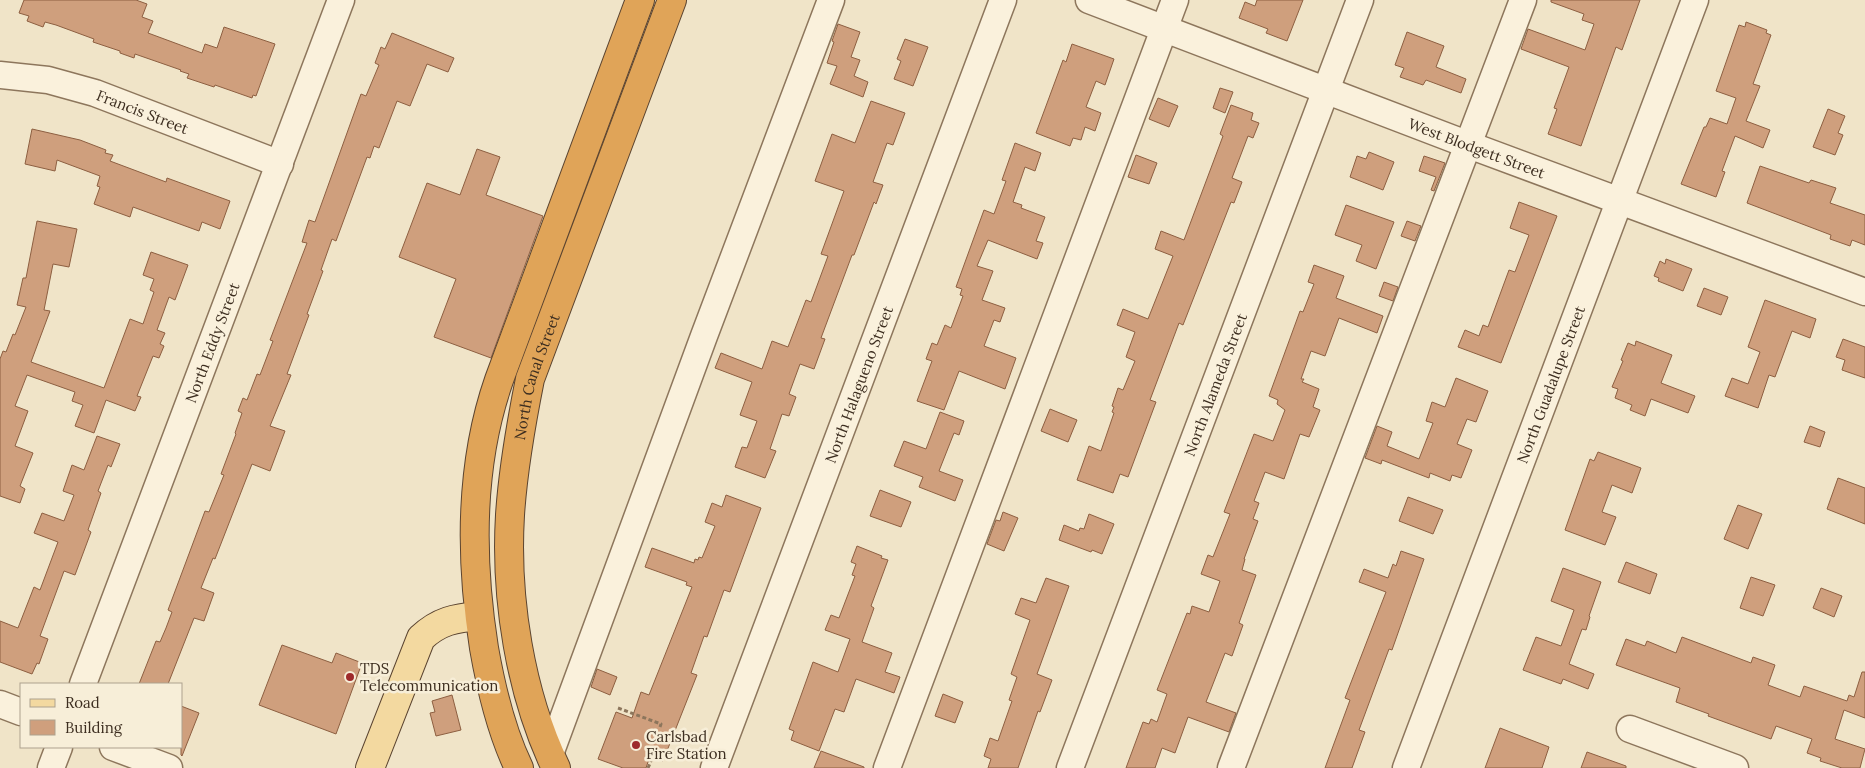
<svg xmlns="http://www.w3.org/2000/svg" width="1865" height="768" viewBox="0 0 1865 768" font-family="Lora,serif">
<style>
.building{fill:#cf9f7d;stroke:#8d5f41}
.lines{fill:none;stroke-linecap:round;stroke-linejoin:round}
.minor-casing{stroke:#8d765c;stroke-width:29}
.major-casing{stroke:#5b4430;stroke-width:30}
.highway-casing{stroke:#5b4430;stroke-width:30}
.path{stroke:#8d765c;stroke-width:3;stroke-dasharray:4 2.5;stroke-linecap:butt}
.minor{stroke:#faf1dc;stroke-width:26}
.major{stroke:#f3d9a0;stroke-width:28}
.highway{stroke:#e0a458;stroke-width:28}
.poi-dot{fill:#9e2a2b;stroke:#f7eed8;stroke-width:2}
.labels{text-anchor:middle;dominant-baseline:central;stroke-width:5;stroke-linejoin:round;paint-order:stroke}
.street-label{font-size:15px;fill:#3d2e20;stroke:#f7eed8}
.poi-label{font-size:15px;fill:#3d2e20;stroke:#f7eed8;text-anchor:start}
</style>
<rect width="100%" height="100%" fill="#f0e4c8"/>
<g class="building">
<polygon points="24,0 136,0 147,4 142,17 153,21 148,33 202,53 205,44 217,48 224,27 275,44 256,96 253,95 252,98 215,85 214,87 187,78 189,74 180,71 181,70 135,54 134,58 120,53 120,51 93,42 94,39 56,25 45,22 43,27 27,21 29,16 19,13"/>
<polygon points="1257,0 1303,0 1287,41 1266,33 1268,29 1239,18 1245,2 1255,6"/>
<polygon points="1551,0 1640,0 1622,50 1616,47 1581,146 1548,134 1557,109 1554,108 1569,67 1521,49 1528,29 1585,50 1594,24 1582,20 1584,14 1551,2"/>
<polygon points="1746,22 1767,30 1766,33 1771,35 1753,84 1760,86 1746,121 1770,130 1763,148 1735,136 1722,171 1725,172 1716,197 1681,184 1704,127 1706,127 1710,118 1727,124 1736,98 1716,91 1739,25 1745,27"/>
<polygon points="838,24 860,32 851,57 860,60 854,76 868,82 863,97 830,84 837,66 827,63 834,42 832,41"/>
<polygon points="1407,32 1444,46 1436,67 1466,79 1461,93 1426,80 1423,85 1400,77 1404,68 1395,65"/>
<polygon points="392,33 454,58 448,72 427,64 410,106 397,101 379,148 374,146 370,158 367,157 336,241 332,239 321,270 323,271 307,314 309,315 287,374 291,375 270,426 285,431 270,471 252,464 215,559 213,558 201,588 214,593 204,621 194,618 168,684 139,684 156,641 160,642 166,628 172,612 168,610 205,511 209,512 224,475 221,474 236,434 235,433 242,413 238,411 243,398 247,400 257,374 260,375 273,341 270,340 307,243 302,242 309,220 315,222 361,94 366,96 379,65 375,63 381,47 385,49"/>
<polygon points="905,39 928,47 913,86 894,79 901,61 897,59"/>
<polygon points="1072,44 1114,59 1105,85 1096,81 1086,107 1101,113 1095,131 1085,127 1081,140 1073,138 1070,146 1036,133 1063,60 1066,62"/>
<polygon points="1220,88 1233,92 1225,113 1213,108"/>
<polygon points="1158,98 1178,106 1169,127 1149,119"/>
<polygon points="871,101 905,113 893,145 887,143 873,182 883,185 876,204 874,202 854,255 852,255 821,338 825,339 814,369 800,364 789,394 796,397 789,416 782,414 770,449 776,451 765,478 735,467 742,447 747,448 757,421 740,415 752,382 715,368 721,353 762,369 772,341 788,347 806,300 811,302 828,256 821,254 844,191 815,181 832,134 855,143"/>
<polygon points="1231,105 1253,113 1251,120 1259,123 1253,138 1248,136 1232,178 1242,182 1234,203 1231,202 1183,325 1179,323 1150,400 1156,402 1128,477 1120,474 1113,493 1077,480 1089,446 1101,451 1114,413 1112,412 1114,407 1112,406 1118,388 1123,390 1135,361 1126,357 1135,332 1117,325 1123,309 1148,319 1173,256 1155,249 1161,231 1184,240 1223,136 1220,134"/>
<polygon points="1828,109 1845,116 1838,133 1843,135 1835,155 1813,147"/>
<polygon points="32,129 80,140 106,150 105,153 113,155 110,161 166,182 167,178 230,201 220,229 202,222 199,231 133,207 130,217 94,204 100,187 97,186 100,176 57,160 55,171 25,164"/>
<polygon points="1015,143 1041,153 1035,171 1025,167 1013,202 1022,205 1021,208 1045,217 1036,241 1043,243 1037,259 988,240 977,266 993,271 982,300 1005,308 1000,322 994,320 984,346 1016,358 1005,389 959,371 944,410 917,401 932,361 926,359 932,343 937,345 945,325 951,328 963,296 960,295 962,289 956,287 984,210 994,214 1006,181 1002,180"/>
<polygon points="477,149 500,157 486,195 543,216 491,358 434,337 456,279 399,257 427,183 460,195"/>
<polygon points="1369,152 1394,162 1383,190 1350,177 1357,156 1366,159"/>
<polygon points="1136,155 1157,163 1149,184 1128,177"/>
<polygon points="1424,156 1445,163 1434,191 1431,190 1436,177 1419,171"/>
<polygon points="1760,166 1809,183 1811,180 1836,188 1830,203 1865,215 1865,245 1852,240 1850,246 1830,239 1831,235 1747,203"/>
<polygon points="1519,202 1557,216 1501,363 1458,347 1465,330 1479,336 1483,325 1488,327 1509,270 1515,272 1529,235 1510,228"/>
<polygon points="1346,205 1394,222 1376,269 1356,261 1362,245 1335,235"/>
<polygon points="37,221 77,229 69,267 53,264 44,310 50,311 31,362 104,388 130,319 143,324 154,292 150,290 154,279 143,275 151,252 188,265 175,300 169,297 157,330 165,333 160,344 164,346 159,358 153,356 137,396 141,397 135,411 106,400 94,433 75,426 83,405 72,401 75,392 27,375 15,406 28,411 15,446 33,453 20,486 25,489 20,503 0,496 0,359 3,351 6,352 13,334 15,335 26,307 17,305 23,278 26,278"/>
<polygon points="1407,221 1421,226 1415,241 1401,236"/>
<polygon points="1666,259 1692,269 1683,291 1658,281 1659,278 1654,276 1660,261 1665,264"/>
<polygon points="1314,265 1344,276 1336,298 1383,316 1377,333 1339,318 1325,356 1311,351 1301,379 1304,379 1302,382 1319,389 1313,407 1320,410 1309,437 1300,434 1284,479 1265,472 1254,501 1259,503 1253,519 1258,521 1244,559 1245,559 1242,570 1256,575 1239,623 1243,625 1232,656 1225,653 1206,702 1236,713 1229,732 1188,717 1175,753 1162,748 1155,768 1126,768 1143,722 1149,724 1151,719 1157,722 1167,694 1157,690 1187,613 1190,614 1192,606 1209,612 1220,581 1201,574 1208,555 1213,557 1230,514 1224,512 1254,434 1273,441 1285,410 1277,404 1278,400 1269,396 1300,311 1303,312 1314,284 1308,282"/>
<polygon points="1384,282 1398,287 1393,301 1379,296"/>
<polygon points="1704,288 1728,297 1721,315 1697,306"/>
<polygon points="1765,300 1816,319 1810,338 1792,331 1775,377 1769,375 1758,408 1725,396 1732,378 1748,384 1760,352 1748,347"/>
<polygon points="1843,339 1865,347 1865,378 1842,370 1845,360 1836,357"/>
<polygon points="1636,341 1672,355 1661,383 1695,396 1688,413 1651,399 1645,416 1630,410 1632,405 1615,398 1618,389 1612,387 1623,361 1621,360 1628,343 1635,346"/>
<polygon points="1456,378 1488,391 1476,422 1467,419 1457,444 1472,450 1461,478 1452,475 1450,481 1430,473 1429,478 1382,460 1381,464 1365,458 1377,426 1392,432 1387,446 1419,459 1433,423 1426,421 1432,402 1445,407"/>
<polygon points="1050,409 1077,420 1068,442 1041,431"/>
<polygon points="940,412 964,421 959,435 954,433 939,471 963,480 955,501 919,487 923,477 894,466 904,441 926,449"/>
<polygon points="1810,426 1825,432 1820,447 1804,442"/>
<polygon points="97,436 120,444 111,467 108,465 98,491 101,493 88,530 91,532 75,575 64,571 40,636 48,639 39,664 37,663 32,674 0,662 0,621 18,628 34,587 40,590 58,542 34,533 42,513 64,521 74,495 63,491 72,465 84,470"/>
<polygon points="1598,452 1641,468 1632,493 1612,485 1602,512 1616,517 1605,545 1565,530 1590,459 1594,461"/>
<polygon points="1838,478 1865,488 1865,524 1827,509"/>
<polygon points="880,490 911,502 901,527 870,516"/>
<polygon points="726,495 761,508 730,592 724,590 707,637 704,636 691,673 697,675 663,761 650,756 646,768 623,768 598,759 616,712 632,718 641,692 649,695 692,587 686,585 687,582 645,567 652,548 694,563 695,559 698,560 699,557 702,558 715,526 705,522 712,503 722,507"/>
<polygon points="1408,497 1443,510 1433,534 1399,521"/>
<polygon points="1738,505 1762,514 1748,549 1724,539"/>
<polygon points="1003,512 1018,518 1004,551 987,544 996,520 1000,521"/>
<polygon points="1089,514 1114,524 1102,554 1092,550 1091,552 1059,540 1064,525 1079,531 1080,528 1084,529"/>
<polygon points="857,546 882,556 881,558 888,560 871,606 874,608 862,642 892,653 885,672 900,677 894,693 856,679 844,712 835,709 819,751 791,740 794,731 789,729 813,662 838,672 850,639 825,630 831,615 839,618 855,576 852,575 856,564 851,562"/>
<polygon points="1401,551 1424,559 1392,650 1389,649 1359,730 1365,732 1352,768 1325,768 1350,700 1345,698 1386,592 1359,582 1364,569 1388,578 1393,564 1396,566"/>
<polygon points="1626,562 1657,574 1650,594 1618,582"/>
<polygon points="1563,568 1601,582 1589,616 1590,617 1586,630 1582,629 1569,664 1594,674 1588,689 1563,679 1561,684 1523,670 1536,637 1561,646 1574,610 1551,601"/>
<polygon points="1751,577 1775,585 1763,616 1740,608"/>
<polygon points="1046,578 1069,586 1037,674 1052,680 1040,712 1038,711 1018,768 988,768 991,759 984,756 990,738 998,741 1012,701 1009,700 1017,677 1011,674 1030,620 1015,614 1021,598 1036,603"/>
<polygon points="1821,588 1842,596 1834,617 1813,608"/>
<polygon points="1682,637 1751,663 1753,657 1775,665 1768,685 1800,697 1804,686 1847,701 1849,695 1854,697 1862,672 1865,672 1865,718 1844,710 1835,739 1865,749 1860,768 1842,768 1820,761 1821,758 1807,753 1812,739 1776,726 1771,739 1708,716 1709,714 1676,702 1680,688 1616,665 1626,639 1645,646 1647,641 1676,653"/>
<polygon points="282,645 332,663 336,653 362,663 336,734 259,705"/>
<polygon points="597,669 617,677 610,695 591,687"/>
<polygon points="943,694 963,702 955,723 935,716"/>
<polygon points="452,695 461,730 436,736 430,713 435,712 432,701"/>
<polygon points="181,706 199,713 182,756 181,755"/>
<polygon points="1500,728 1549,747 1542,768 1485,768"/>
<polygon points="821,751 864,767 864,768 814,768"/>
<polygon points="1587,752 1626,766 1626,768 1581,768"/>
</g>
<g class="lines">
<defs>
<g id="minor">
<path id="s1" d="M1089 0 1469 145 1865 292"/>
<path id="s2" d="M0 75 48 80 95 93 280 164"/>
<path id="s3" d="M83 684 341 0"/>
<polyline points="0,704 21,712"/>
<polyline points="1630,729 1735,768"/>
<polyline points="113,747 169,768"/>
<polyline points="550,754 704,336 831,0"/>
<polyline points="51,768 59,747"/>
<path id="s4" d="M714 768 1003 0"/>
<polyline points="887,768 1175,0"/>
<path id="s5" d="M1070 768 1360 0"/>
<polyline points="1231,768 1523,0"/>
<path id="s6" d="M1406 768 1695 0"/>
</g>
<path id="major" d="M370 768 421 638C439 621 455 618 479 616"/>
<g id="highway">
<path d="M519 768C501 731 491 688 484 648 470 559 469 466 499 380L640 0"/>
<path id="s7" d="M556 768C520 693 505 598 510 515 513 469 521 424 530 379L672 0"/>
</g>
</defs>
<use href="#minor" class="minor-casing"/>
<use href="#major" class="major-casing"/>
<use href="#highway" class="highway-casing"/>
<g class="path">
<polyline points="618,708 661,724 660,727"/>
<polyline points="648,768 651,761"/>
</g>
<use href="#minor" class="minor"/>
<use href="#major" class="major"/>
<use href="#highway" class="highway"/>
</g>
<g class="poi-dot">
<circle cx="350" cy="677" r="5"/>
<circle cx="636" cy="745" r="5"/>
</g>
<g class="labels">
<g class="street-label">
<text stroke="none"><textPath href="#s2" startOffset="148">Francis Street</textPath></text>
<text stroke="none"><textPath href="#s1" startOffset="415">West Blodgett Street</textPath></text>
<text stroke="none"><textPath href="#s3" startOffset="365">North Eddy Street</textPath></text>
<text stroke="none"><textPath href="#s7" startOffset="401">North Canal Street</textPath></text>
<text stroke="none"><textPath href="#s4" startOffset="410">North Halagueno Street</textPath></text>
<text stroke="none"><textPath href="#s5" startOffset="410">North Alameda Street</textPath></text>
<text stroke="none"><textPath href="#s6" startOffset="410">North Guadalupe Street</textPath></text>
</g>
<g class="poi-label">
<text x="360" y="668">TDS<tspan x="360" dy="17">Telecommunication</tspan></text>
<text x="646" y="736">Carlsbad<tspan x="646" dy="17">Fire Station</tspan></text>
</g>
</g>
<rect x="20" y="683" width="162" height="65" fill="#f7eed8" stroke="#ada18e"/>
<rect x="30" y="699" width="25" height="8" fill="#f3d9a0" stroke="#ada18e"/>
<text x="65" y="708" font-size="15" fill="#3d2e20">Road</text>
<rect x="30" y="720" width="25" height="15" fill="#cf9f7d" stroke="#ada18e"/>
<text x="65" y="733" font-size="15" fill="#3d2e20">Building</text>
</svg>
